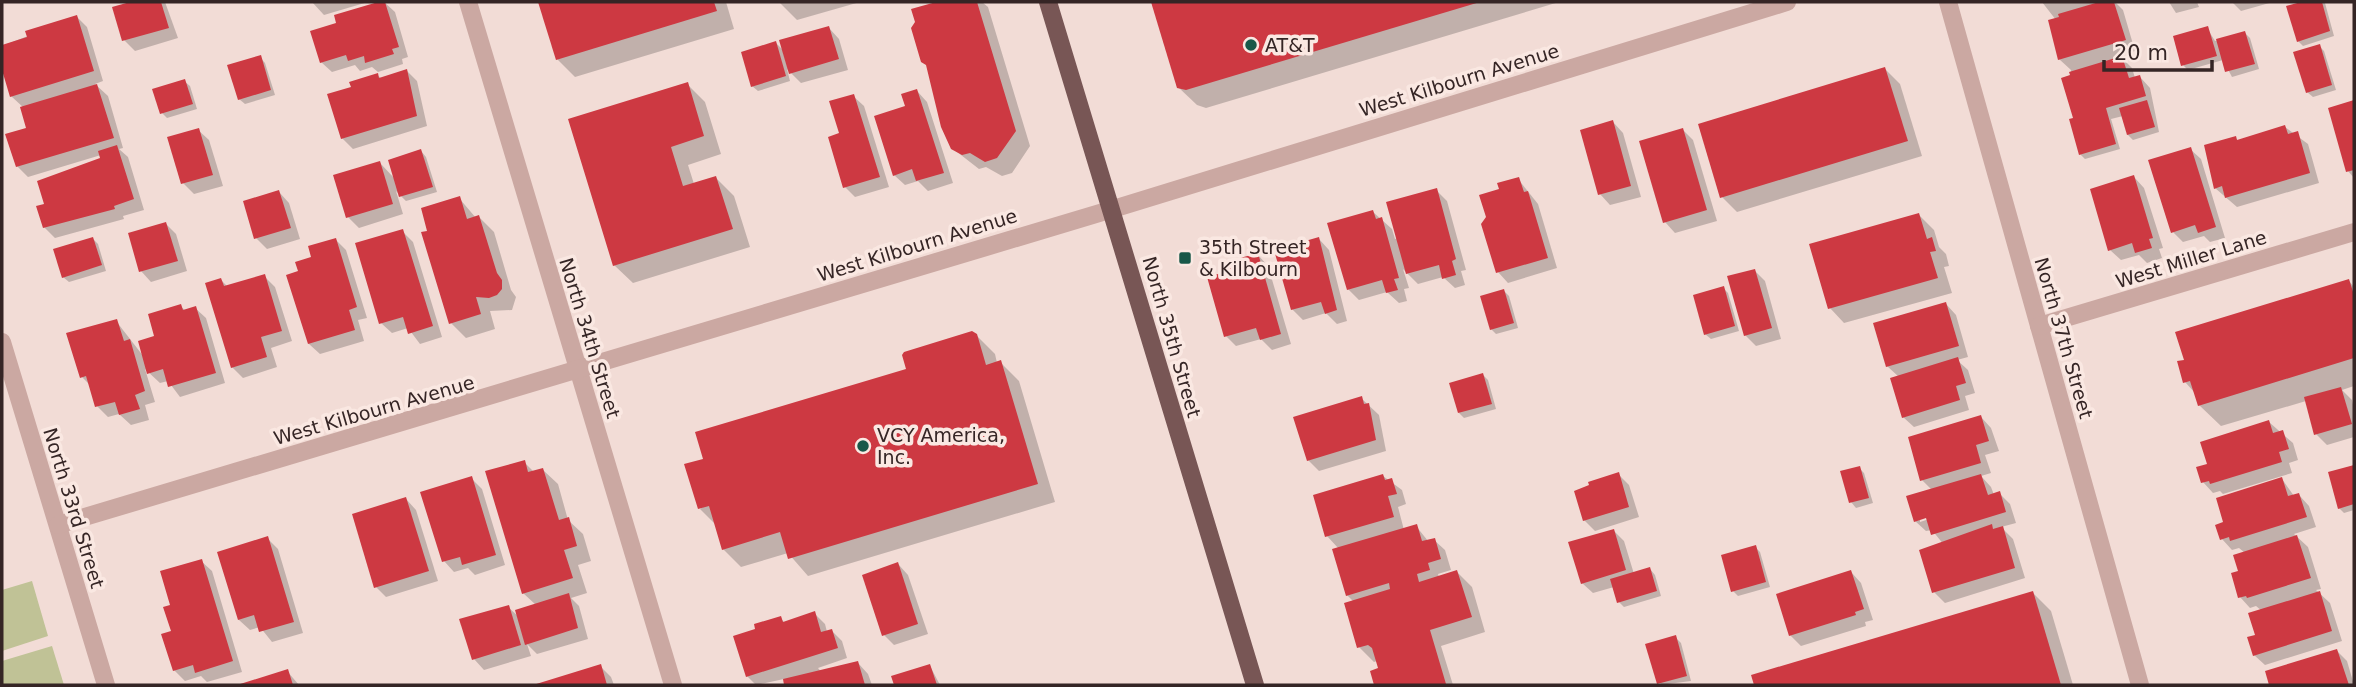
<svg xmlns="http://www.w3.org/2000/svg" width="2356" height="687" viewBox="0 0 2356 687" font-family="'DejaVu Sans',sans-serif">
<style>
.green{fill:#c0c296}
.shadow{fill:#0003;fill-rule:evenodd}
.building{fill:#cd3942}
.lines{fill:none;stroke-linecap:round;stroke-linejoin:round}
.minor{stroke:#cba8a2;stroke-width:18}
.major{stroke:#785655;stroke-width:18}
.poi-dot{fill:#185849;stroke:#fae8e2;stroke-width:2.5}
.labels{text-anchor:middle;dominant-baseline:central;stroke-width:7;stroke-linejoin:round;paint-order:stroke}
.poi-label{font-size:19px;fill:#352525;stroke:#fae8e2;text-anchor:start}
.street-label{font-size:19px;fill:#352525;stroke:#fae8e2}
</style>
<rect width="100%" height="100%" fill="#f2dcd6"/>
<g class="green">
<polygon points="32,581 48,636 2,651 2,590"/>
<polygon points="52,646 64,685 2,685 2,661"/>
</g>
<g class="shadow">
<polygon points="136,2 165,2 178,38 135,51 124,40 115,8"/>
<polygon points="312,2 368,2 324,15"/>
<polygon points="384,2 395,12 408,57 402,59 403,64 378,72 372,67 360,71 355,65 332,72 321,62 338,24 336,17"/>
<polygon points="540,2 726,2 734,29 575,77 557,59"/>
<polygon points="779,2 860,2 797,20"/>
<polygon points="941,2 982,2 988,7 1030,146 1012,173 1002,176 986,167 979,169 952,148 913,10"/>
<polygon points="1154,2 1559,2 1206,108 1197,105 1178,87"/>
<polygon points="2042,2 2115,2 2123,10 2135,51 2119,55 2132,68 2135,78 2140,77 2150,88 2159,132 2133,140 2128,135 2123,116 2111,119 2120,149 2085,159 2080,154 2071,70 2059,59 2056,20"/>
<polygon points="2169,2 2197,2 2199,7 2176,13"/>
<polygon points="2232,2 2273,2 2241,11"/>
<polygon points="2307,2 2325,3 2334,36 2303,46 2298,41 2288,7"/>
<polygon points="77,17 87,27 103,81 95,84 108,96 123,148 119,149 128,157 144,210 123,216 124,219 55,238 44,227 47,205 103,159 101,155 28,177 17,166 28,129 24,108 11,96 2,64 2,46"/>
<polygon points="829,28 839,39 848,70 801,83 787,69 790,81 758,91 752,86 776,43 785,52"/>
<polygon points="2207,28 2215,41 2245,33 2250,38 2259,69 2232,77 2223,60 2188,70 2183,65"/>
<polygon points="2319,46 2324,51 2336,90 2313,97 2307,92"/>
<polygon points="260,57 265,63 275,95 245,104 239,99"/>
<polygon points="1885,69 1900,84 1922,156 1737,212 1722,197"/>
<polygon points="407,71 417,81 427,126 353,149 342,138 377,75 382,79"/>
<polygon points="184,81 190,86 197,109 167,118 162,113"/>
<polygon points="687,84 705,102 721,154 688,165 694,184 716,178 734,196 750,247 633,283 614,265"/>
<polygon points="917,91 927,102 953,183 928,191 918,181 905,185 894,175 907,107"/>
<polygon points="853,96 864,106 889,187 855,197 845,187 841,134"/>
<polygon points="2354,102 2354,178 2348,171 2330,109"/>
<polygon points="1613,122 1623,133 1641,197 1610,205 1600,194"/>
<polygon points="2285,127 2308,144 2319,183 2237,207 2215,188 2235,138 2239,141"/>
<polygon points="198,130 209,140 223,186 194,194 183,183"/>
<polygon points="1683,130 1693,140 1717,221 1675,233 1665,222"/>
<polygon points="2190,149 2201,159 2225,238 2210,242 2204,236 2183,242 2173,232"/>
<polygon points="421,151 426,157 437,192 406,201 396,191 403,214 359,228 348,217 380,163 395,179"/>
<polygon points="2134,177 2144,188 2163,248 2159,249 2162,258 2147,263 2139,255 2121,260 2110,250"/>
<polygon points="1518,179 1538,204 1557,268 1508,283 1498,272 1501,191"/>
<polygon points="1436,190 1447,201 1466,270 1461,271 1465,285 1455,288 1443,277 1418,284 1403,269 1409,288 1404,289 1407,301 1399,303 1387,292 1359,300 1348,289 1373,212 1392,229 1395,239 1398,238"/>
<polygon points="279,192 289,203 300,239 267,249 256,238"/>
<polygon points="459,198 476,218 479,217 494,232 511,290 516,297 512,310 490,311 495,329 466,338 451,323 430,232"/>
<polygon points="1919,215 1934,230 1939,247 1946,254 1949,266 1944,267 1952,293 1844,323 1830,308"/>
<polygon points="166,224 176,234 187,271 151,282 141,271 130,235"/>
<polygon points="402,231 413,242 442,337 420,344 408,328 392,333 381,323"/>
<polygon points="93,239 98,244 106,271 69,282 63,277"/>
<polygon points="1319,239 1329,250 1347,321 1337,324 1326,313 1303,320 1292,309"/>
<polygon points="336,240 346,250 367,318 358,320 364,341 320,354 309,344 300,273"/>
<polygon points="1258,255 1268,266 1291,344 1272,350 1261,339 1236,346 1226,336 1231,272"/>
<polygon points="1755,271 1765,281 1781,339 1756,346 1745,335"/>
<polygon points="264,276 275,287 292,341 271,348 277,367 243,378 232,367 221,280 228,287"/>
<polygon points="2349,281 2354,287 2354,386 2342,390 2352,400 2354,409 2354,437 2327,445 2316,434 2306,401 2221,426 2199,405 2195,393 2185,382"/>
<polygon points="1723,288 1728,293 1739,331 1711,339 1705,334"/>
<polygon points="1504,291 1509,296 1518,328 1496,334 1491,329"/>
<polygon points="1946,304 1956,315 1968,357 1957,360 1968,370 1975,393 1965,396 1969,410 1914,427 1903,417 1899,377 1887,366"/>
<polygon points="180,306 186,311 195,308 206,318 225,383 180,397 168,381 160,383 145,369 155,402 145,405 149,420 131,425 119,414 108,417 97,406 91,386 82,377 116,321 144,357"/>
<polygon points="976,335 995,354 997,363 1000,362 1019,381 1055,502 808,576 788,553 741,567 723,549 716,525 700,509 908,371"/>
<polygon points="1483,375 1488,380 1496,409 1464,418 1459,413"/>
<polygon points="1361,398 1379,415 1386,451 1319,471 1308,460"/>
<path d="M1981 417 1991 428 1999 451 1985 455 1991 473 1981 476 1991 487 1994 495 1999 493 2010 504 2016 523 2001 527 2013 539 2025 578 1945 603 1934 592 1944 545 1932 530 1926 531 1915 521 1932 490 1922 480ZM1935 517 1920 522V518Z"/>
<polygon points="2269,422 2293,443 2298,460 2289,463 2292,473 2223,494 2220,491 2213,493 2203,482 2209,465"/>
<polygon points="524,462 534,472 543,470 558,484 568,520 583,534 591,561 578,565 587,593 571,598 579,606 588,639 537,654 527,644 531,656 484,670 474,659 508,607 519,617 536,605 523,593"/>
<polygon points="2354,467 2354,510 2344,513 2339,508 2330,474"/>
<polygon points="1859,468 1864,473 1873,503 1856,508 1851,502"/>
<polygon points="1618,474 1629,485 1639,517 1595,531 1584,520"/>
<polygon points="1383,476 1402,490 1406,504 1398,507 1404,530 1416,526 1428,541 1434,540 1445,550 1451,570 1438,574 1439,577 1457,572 1472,587 1485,632 1441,646 1453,685 1376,685 1372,672 1380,670 1377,661 1374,662 1359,647 1354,602 1347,595 1339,549 1327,536 1315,496"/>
<polygon points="471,478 482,489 505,565 475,575 468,568 454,572 444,561"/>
<polygon points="2282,479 2294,496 2299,495 2309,506 2316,527 2294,534 2308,547 2321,589 2316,590 2330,603 2342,641 2265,665 2254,655 2262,611 2256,606 2250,608 2240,597 2240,572 2245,553 2239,548 2232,550 2222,539 2226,523"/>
<polygon points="406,499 416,510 438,581 386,597 376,587"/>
<polygon points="1613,530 1624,541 1634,574 1650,569 1655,575 1661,596 1624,607 1619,602 1614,587 1593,593 1582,583"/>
<polygon points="267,538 278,549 303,633 272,642 260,627 250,630 239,620"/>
<polygon points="1755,547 1760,552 1770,587 1738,596 1733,591"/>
<polygon points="201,561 212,571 242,672 207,682 201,676 185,681 174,670 172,606"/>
<polygon points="898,564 908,575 928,634 894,645 884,635"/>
<polygon points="1851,572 1861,583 1873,620 1865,622 1866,626 1801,646 1790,635"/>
<polygon points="2033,593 2051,611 2073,685 1756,685 1753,676"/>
<polygon points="814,613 825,624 827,632 832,631 842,641 847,658 818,668 823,674 858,663 868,674 872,685 786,685 784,679 756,685 747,676 757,630 780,618 785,623"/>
<polygon points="1675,637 1681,643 1691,681 1660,685"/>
<polygon points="2337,651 2347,661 2354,685 2271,685 2267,672"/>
<polygon points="600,666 611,677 614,685 537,685"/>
<polygon points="930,666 940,685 896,685 893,678"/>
<polygon points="287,671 299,685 244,685 244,684"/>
</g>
<g class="building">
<polygon points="130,2 161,2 169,28 122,41 112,7"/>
<polygon points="378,2 385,2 399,47 392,49 394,54 365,63 364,56 348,61 346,55 320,63 310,31 336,23 334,15"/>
<polygon points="538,2 714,2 717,11 556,60"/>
<polygon points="936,2 977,2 1016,131 997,158 985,162 970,153 962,155 951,149 941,127 926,65 921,62 911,28 915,22 911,9"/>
<polygon points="1151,2 1480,2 1186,90 1177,88"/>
<polygon points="2099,2 2114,2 2126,40 2058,60 2048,20 2059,17 2058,14"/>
<polygon points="2301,2 2322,2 2330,31 2297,42 2286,6"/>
<polygon points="77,15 94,71 10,97 2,70 2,45 27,37 25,31"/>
<polygon points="829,26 839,59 789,74 779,40"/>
<polygon points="2208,26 2217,56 2181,66 2173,36"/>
<polygon points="2245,31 2255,64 2225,72 2216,39"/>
<polygon points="776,41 786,76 751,87 741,52"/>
<polygon points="2320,44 2332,85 2306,93 2293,52"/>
<polygon points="261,55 271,90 238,100 227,65"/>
<polygon points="2122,56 2129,78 2140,75 2146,96 2106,108 2116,144 2079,155 2069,119 2073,118 2061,78 2070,75 2069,72"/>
<polygon points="1885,67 1908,141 1720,198 1698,124"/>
<polygon points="407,69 417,116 341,139 327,94 351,87 349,82 378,73 379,78"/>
<polygon points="185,79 193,104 160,114 152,89"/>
<polygon points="688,82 704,136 671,147 683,186 716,176 733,229 613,266 568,119"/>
<polygon points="97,84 114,138 16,167 5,134 26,128 20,107"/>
<polygon points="917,89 944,173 916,181 912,169 893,176 874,116 905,106 901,94"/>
<polygon points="854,94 880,177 843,188 828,137 839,133 829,101"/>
<polygon points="2147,100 2155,127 2127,135 2119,108"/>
<polygon points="2354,100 2354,170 2346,172 2328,108"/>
<polygon points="1613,120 1631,186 1598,195 1580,130"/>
<polygon points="2285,125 2288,134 2298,131 2310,173 2225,198 2222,186 2214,189 2204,145 2236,136 2237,140"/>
<polygon points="199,128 213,175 181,184 167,137"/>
<polygon points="1683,128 1707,210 1663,223 1639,141"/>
<polygon points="117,145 134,199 114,206 115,209 43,228 36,206 44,204 37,181 100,158 98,151"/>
<polygon points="2191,147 2216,227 2198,233 2195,225 2171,233 2148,160"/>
<polygon points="421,149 433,187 399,197 388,160"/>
<polygon points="380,161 393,204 346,218 333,175"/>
<polygon points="2134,175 2153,238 2149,239 2152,248 2135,253 2132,243 2108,251 2090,189"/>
<polygon points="1519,177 1524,192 1528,191 1548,258 1496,273 1481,224 1486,217 1479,195 1499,189 1497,183"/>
<polygon points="1437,188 1456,259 1452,261 1456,275 1442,279 1439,265 1406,274 1386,202"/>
<polygon points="279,190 291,228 254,239 243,201"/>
<polygon points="460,196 467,219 479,215 497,273 502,280 502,289 497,295 489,298 476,297 481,314 449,324 421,232 427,231 421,208"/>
<polygon points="1373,210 1376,219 1382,217 1399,278 1394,279 1398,290 1386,293 1382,280 1347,290 1327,223"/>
<polygon points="1919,213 1927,239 1932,237 1936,251 1930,252 1938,278 1828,309 1809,244"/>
<polygon points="166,222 178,261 139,272 128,233"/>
<polygon points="403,229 433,326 408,334 403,317 379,324 355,243"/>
<polygon points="93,237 102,265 62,278 53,249"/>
<polygon points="1319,237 1337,310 1325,314 1321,302 1291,310 1274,250"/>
<polygon points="336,238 357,307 349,310 355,330 308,344 286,275 298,271 295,262 311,257 308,246"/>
<polygon points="1258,253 1281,334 1260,340 1256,328 1224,337 1207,277 1229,271 1226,262"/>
<polygon points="1755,269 1772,328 1744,336 1727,276"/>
<polygon points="265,274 282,331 261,337 267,357 231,368 205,283 221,278 224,286"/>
<polygon points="2349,279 2354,295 2354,358 2198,406 2190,381 2183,383 2177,361 2184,360 2175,332"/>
<polygon points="1724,286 1735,326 1704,335 1693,295"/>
<polygon points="1504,289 1514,323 1490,330 1480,296"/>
<polygon points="1946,302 1959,346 1886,367 1873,323"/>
<polygon points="181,304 183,310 196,306 216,373 168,387 163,369 147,374 138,341 154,336 148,314"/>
<polygon points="117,319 124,341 130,339 145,391 135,395 140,409 119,415 115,402 95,407 86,376 80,378 66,333"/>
<polygon points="972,331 977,334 986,365 1001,360 1038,484 788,559 780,532 722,550 709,506 698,509 684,464 703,459 695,432 906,369 902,355 904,352"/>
<polygon points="1958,357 1966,383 1956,386 1960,400 1902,418 1890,378"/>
<polygon points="1483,373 1492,404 1458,413 1449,383"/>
<polygon points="2341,387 2352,424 2314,435 2304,397"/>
<polygon points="1362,396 1364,404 1369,403 1376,440 1307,461 1293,417"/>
<polygon points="1981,415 1989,441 1976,445 1981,463 1920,481 1908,437"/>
<polygon points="2269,420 2273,433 2283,430 2289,449 2279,452 2282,462 2210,484 2209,481 2201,483 2196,467 2207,464 2200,442"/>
<polygon points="525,460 528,472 543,468 559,520 569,517 577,546 564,550 573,578 522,594 485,471"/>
<polygon points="2354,465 2354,504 2338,509 2328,472"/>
<polygon points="1860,466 1869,498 1849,503 1840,471"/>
<polygon points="1619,472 1629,507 1583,521 1574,491 1589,485 1588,482"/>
<polygon points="1383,474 1385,480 1392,478 1397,494 1388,496 1394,517 1325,537 1313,495"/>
<polygon points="1981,474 1988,495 2000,491 2006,512 1931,535 1926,518 1914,522 1906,496"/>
<polygon points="472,476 496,555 462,565 460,557 442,562 420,492"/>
<polygon points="2282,477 2288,496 2299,493 2307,517 2230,541 2229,537 2220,540 2215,525 2223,522 2216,498"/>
<polygon points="406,497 429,571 374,588 352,514"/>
<polygon points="1417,524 1422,541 1435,538 1441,559 1428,563 1430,570 1417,574 1419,582 1457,570 1472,617 1430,630 1446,684 1374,685 1370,671 1378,668 1372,648 1368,645 1357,648 1344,603 1390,589 1389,583 1346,596 1332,549"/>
<polygon points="1992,524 1993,529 2003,526 2015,568 1932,593 1919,550"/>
<polygon points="1614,529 1626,570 1581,584 1568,542"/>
<polygon points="2297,535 2311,578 2247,598 2246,596 2238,598 2231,573 2238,571 2233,555"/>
<polygon points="268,536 294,622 259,632 254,615 238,620 217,552"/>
<polygon points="1756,545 1766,582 1731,592 1721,555"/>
<polygon points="202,559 233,661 195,673 193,665 173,671 161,634 171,631 163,607 170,605 160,571"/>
<polygon points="898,562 918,624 882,636 862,575"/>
<polygon points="1650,567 1657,591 1617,603 1610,579"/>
<polygon points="1851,570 1864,609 1855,612 1856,615 1789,636 1776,594"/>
<polygon points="2033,591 2061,685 1754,685 1751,675"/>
<polygon points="2320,591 2332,631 2253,656 2247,637 2255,635 2248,613"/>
<polygon points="569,593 578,628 525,645 515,610"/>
<polygon points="509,605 521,645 472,660 459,619"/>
<polygon points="815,611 821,632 832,629 838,648 746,677 733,636 755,629 754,624 781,616 783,622"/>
<polygon points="1676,635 1687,676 1657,684 1645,644"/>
<polygon points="2337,649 2349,685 2269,685 2265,671"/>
<polygon points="858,661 865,685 784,685 783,679"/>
<polygon points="601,664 607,685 533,685"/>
<polygon points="930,664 937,685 894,685 891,676"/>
<polygon points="288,669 293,685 237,685"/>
</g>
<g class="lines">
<g class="minor">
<polyline points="468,2 673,685"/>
<polyline points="1948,2 2140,685"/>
<polyline points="2039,326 2354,232"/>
<polyline points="2,342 106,685"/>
<polyline points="58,525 1113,209 1787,2"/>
</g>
<polyline class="major" points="1048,2 1255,685"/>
</g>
<g class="poi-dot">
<circle cx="1251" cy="45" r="7"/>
<rect x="1178" y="251" width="14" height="14" rx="3.5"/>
<circle cx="863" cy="446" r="7"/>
</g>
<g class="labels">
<g class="poi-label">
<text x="1265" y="45">AT&amp;T</text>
<text x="1199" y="247">35th Street<tspan x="1199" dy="22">&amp; Kilbourn</tspan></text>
<text x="877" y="435">VCY America,<tspan x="877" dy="22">Inc.</tspan></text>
</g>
<g class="street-label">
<text transform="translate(1459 80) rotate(-17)">West Kilbourn Avenue</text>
<text transform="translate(917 245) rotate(-17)">West Kilbourn Avenue</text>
<text transform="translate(2191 259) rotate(-17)">West Miller Lane</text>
<text transform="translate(1172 337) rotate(74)">North 35th Street</text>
<text transform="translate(590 338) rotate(73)">North 34th Street</text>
<text transform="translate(2064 338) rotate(74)">North 37th Street</text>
<text transform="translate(374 410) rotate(-16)">West Kilbourn Avenue</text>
<text transform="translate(74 508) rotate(73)">North 33rd Street</text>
</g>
</g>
<rect width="2356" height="687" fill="none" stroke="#352525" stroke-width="7"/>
<path d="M2104 60v10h108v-10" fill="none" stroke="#352525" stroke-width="3.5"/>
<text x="2114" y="60" font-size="21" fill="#352525" stroke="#fae8e2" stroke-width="5" paint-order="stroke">20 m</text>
</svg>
